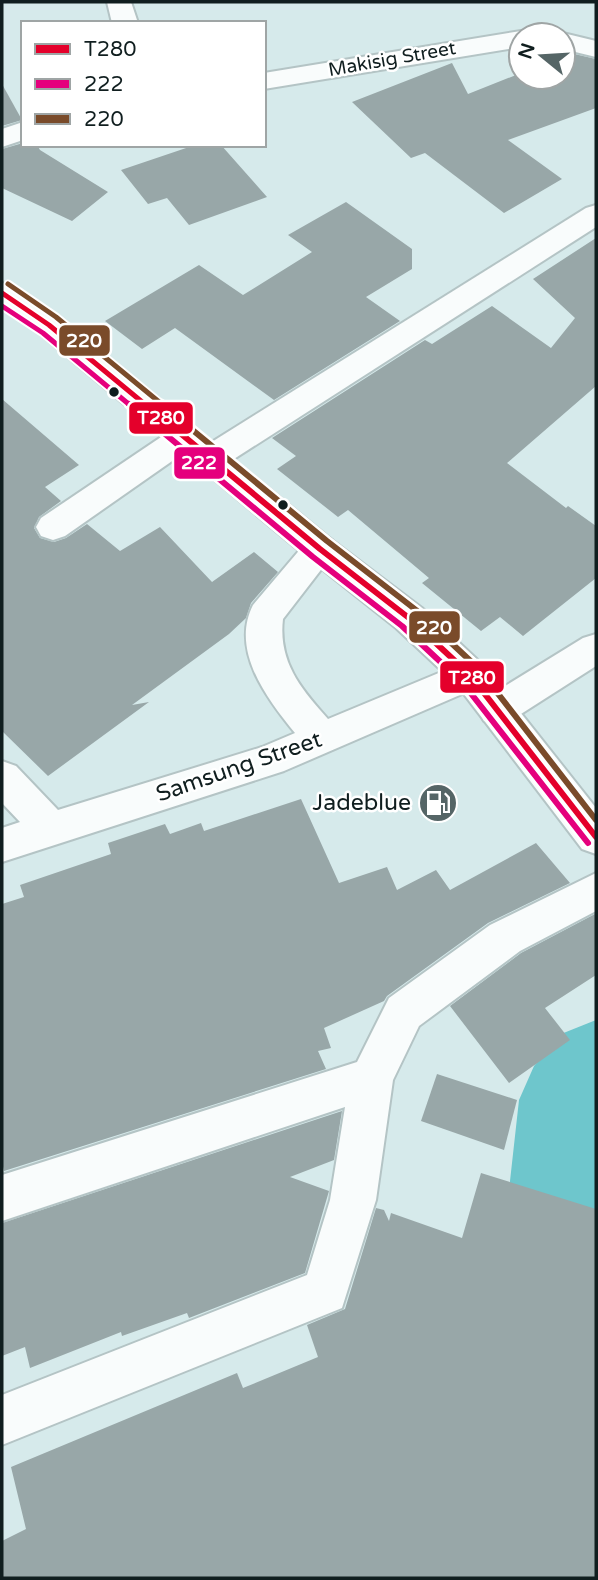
<svg xmlns="http://www.w3.org/2000/svg" width="598" height="1580" viewBox="0 0 598 1580" font-family="'Varela Round',sans-serif">
<style>
.lines{fill:none;stroke-linecap:round;stroke-linejoin:round}
.river{fill:#6ec6cc;fill-rule:evenodd}
.building{fill:#98a7a8}
.minor-casing{stroke:#b4c4c5;stroke-width:4}
.major-casing{stroke:#b4c4c5;stroke-width:4}
.minor{fill:#f9fcfc;fill-rule:evenodd}
.major{fill:#f9fcfc;fill-rule:evenodd}
.bus-1-far1-casing{stroke:#fff;stroke-width:9}
.bus-1-casing{stroke:#fff;stroke-width:11}
.bus-2-far1-casing{stroke:#fff;stroke-width:9}
.bus-2-casing{stroke:#fff;stroke-width:11}
.bus-3-far1-casing{stroke:#fff;stroke-width:9}
.bus-3-casing{stroke:#fff;stroke-width:11}
.bus-1-far1{stroke:#e4002b;stroke-width:5}
.bus-1{stroke:#e4002b;stroke-width:6}
.bus-2-far1{stroke:#e5007d;stroke-width:5}
.bus-2{stroke:#e5007d;stroke-width:6}
.bus-3-far1{stroke:#7a4b2a;stroke-width:5}
.bus-3{stroke:#7a4b2a;stroke-width:6}
.bus-dot{fill:#101e1f;stroke:#fff;stroke-width:2.5}
.labels{text-anchor:middle;dominant-baseline:central;stroke-width:5;stroke-linejoin:round;paint-order:stroke}
.far-street-label{font-size:19px;fill:#101e1f;stroke:#fff}
.street-label{font-size:23px;fill:#101e1f;stroke:#fff}
.poi-label{font-size:23px;fill:#101e1f;stroke:#fff;text-anchor:end}
.line-badge{stroke:#fff;stroke-width:2.5}
.badge-label{font-size:19px;text-anchor:middle;font-weight:bold;fill:#fff}
</style>
<rect width="100%" height="100%" fill="#d6eaeb"/>
<g class="lines">
<polygon class="river" points="596,1020 596,1327 584,1356 546,1372 508,1356 492,1318 497,1298 519,1100 534,1066 561,1034"/>
</g>
<g class="building">
<polygon points="570,53 596,59 596,108 508,140 562,179 504,213 425,153 411,158 352,102 452,63 468,94 521,73 521,77 563,77 563,56"/>
<polygon points="2,84 22,120 2,126"/>
<polygon points="23,143 23,145 37,145 40,150 108,192 72,221 2,188 2,149"/>
<polygon points="195,145 221,145 267,197 189,225 167,198 148,204 121,170"/>
<polygon points="346,202 412,249 412,269 366,297 400,321 274,400 175,328 142,349 105,321 199,265 243,295 312,252 288,235"/>
<polygon points="596,238 596,386 507,463 566,508 568,506 596,526 596,578 523,636 500,617 481,631 422,583 429,578 348,510 338,517 277,469 296,456 272,438 425,340 432,344 492,306 551,348 575,318 533,279"/>
<polygon points="2,399 79,465 45,487 61,501 39,517 34,528 40,538 54,542 66,538 87,524 120,551 160,527 212,582 254,552 278,572 251,603 246,618 229,634 132,705 149,702 48,776 2,731"/>
<polygon points="301,799 339,883 387,867 397,890 436,870 450,890 536,843 570,883 488,923 387,996 384,1001 324,1028 331,1048 318,1051 326,1069 4,1171 2,1162 2,904 24,897 20,885 111,854 108,843 165,824 170,834 201,823 204,831"/>
<polygon points="595,914 596,975 545,1008 570,1040 509,1083 450,1006 521,953"/>
<polygon points="437,1074 517,1100 504,1150 421,1121"/>
<polygon points="342,1111 334,1160 290,1177 329,1191 305,1273 189,1318 187,1313 122,1336 121,1332 30,1368 25,1347 2,1356 2,1223"/>
<polygon points="481,1173 596,1209 596,1578 2,1578 2,1541 26,1529 11,1467 237,1373 243,1388 318,1357 307,1325 345,1309 376,1208 384,1210 389,1221 391,1213 462,1238"/>
</g>
<g class="lines">
<defs>
<g id="minor">
<polygon points="107,2 131,2 138,23 112,23"/>
<polygon points="521,31 531,35 521,35 521,47 264,89 264,73"/>
<polygon points="563,33 596,41 596,57 563,49 563,35 556,35"/>
<polygon points="23,122 23,140 2,147 2,129"/>
<polygon points="596,205 596,227 223,466 211,470 199,466 195,458 199,450 586,208"/>
<polygon points="184,425 195,429 200,437 195,445 65,536 53,540 41,536 36,527 41,518 173,429"/>
<path d="M320 536 332 540 337 549 283 619C278 662 301 689 328 719L470 660 483 665 488 675 483 685 284 771 2 862V828L20 822 2 803V761L16 766 58 810 262 747 295 733C267 699 230 650 253 605L308 540Z"/>
<polygon points="596,634 596,666 510,721 497,725 484,721 478,710 484,699 583,638"/>
<polygon points="596,873 596,911 520,951 419,1026 393,1080 376,1200 342,1308 2,1445 2,1395 307,1275 330,1200 345,1107 2,1221 2,1175 357,1062 389,998 490,925"/>
</g>
<polygon id="major" points="2,283 13,286 60,318 332,540 422,608 483,665 596,808 596,854 582,849 457,685 396,628 308,558 38,332 2,307"/>
</defs>
<use href="#minor" class="minor-casing"/>
<use href="#major" class="major-casing"/>
<use href="#minor" class="minor"/>
<use href="#major" class="major"/>
<defs>
<polyline id="bus-1-far1" points="2,293 49,325 147,406"/>
<polyline id="bus-1" points="145,404 320,549 409,618 470,675 596,837"/>
<polyline id="bus-2-far1" points="2,306 43,333 131,406"/>
<polyline id="bus-2" points="129,404 313,557 402,626 462,682 588,843"/>
<polyline id="bus-3-far1" points="8,284 56,317 164,406"/>
<polyline id="bus-3" points="161,404 327,541 416,610 478,668 596,820"/>
</defs>
<use href="#bus-1-far1" class="bus-1-far1-casing"/>
<use href="#bus-1" class="bus-1-casing"/>
<use href="#bus-2-far1" class="bus-2-far1-casing"/>
<use href="#bus-2" class="bus-2-casing"/>
<use href="#bus-3-far1" class="bus-3-far1-casing"/>
<use href="#bus-3" class="bus-3-casing"/>
<use href="#bus-1-far1" class="bus-1-far1"/>
<use href="#bus-1" class="bus-1"/>
<use href="#bus-2-far1" class="bus-2-far1"/>
<use href="#bus-2" class="bus-2"/>
<use href="#bus-3-far1" class="bus-3-far1"/>
<use href="#bus-3" class="bus-3"/>
</g>
<defs>
<symbol id="fuel-disc" viewBox="-11 -11 22 22"><circle r="9.5" fill="#556566" stroke="#fff"/><path d="M-5.5-6h7V0h2V4h1.3V-2.5L3-4.5l.8-.8L6-3V5H2.5V1h-1V6h-7ZM-4.2-4.7v3.2H.2V-4.7Z" fill="#fff"/></symbol>
</defs>
<g fill-rule="evenodd">
<use href="#fuel-disc" x="416" y="781" width="44" height="44"/>
</g>
<g class="bus-dot">
<circle cx="114" cy="392" r="6"/>
<circle cx="283" cy="505" r="6"/>
</g>
<g class="labels">
<g class="far-street-label">
<text transform="translate(392 59) rotate(-10)">Makisig Street</text>
</g>
<g class="street-label">
<text transform="translate(239 767) rotate(-19)">Samsung Street</text>
</g>
<g class="poi-label">
<text x="411" y="803">Jadeblue</text>
</g>
</g>
<g class="line-badge">
<rect x="58" y="324" width="53" height="33" rx="7" fill="#7a4b2a"/>
<rect x="128" y="401" width="66" height="34" rx="7" fill="#e4002b"/>
<rect x="173" y="446" width="53" height="34" rx="7" fill="#e5007d"/>
<rect x="408" y="610" width="53" height="34" rx="7" fill="#7a4b2a"/>
<rect x="439" y="660" width="66" height="34" rx="7" fill="#e4002b"/>
</g>
<g class="badge-label">
<text x="84" y="347">220</text>
<text x="161" y="424">T280</text>
<text x="199" y="469">222</text>
<text x="434" y="634">220</text>
<text x="472" y="684">T280</text>
</g>
<rect width="598" height="1580" fill="none" stroke="#101e1f" stroke-width="7"/>
<rect x="21" y="21" width="245" height="126" fill="#ffffff" stroke="#9fa5a5" stroke-width="2"/>
<rect x="35" y="44" width="35" height="10" fill="#e4002b" stroke="#9fa5a5" stroke-width="2"/>
<text x="84" y="56" font-size="21" fill="#101e1f">T280</text>
<rect x="35" y="79" width="35" height="10" fill="#e5007d" stroke="#9fa5a5" stroke-width="2"/>
<text x="84" y="91" font-size="21" fill="#101e1f">222</text>
<rect x="35" y="114" width="35" height="10" fill="#7a4b2a" stroke="#9fa5a5" stroke-width="2"/>
<text x="84" y="126" font-size="21" fill="#101e1f">220</text>
<g transform="translate(542 56) rotate(288)"><circle r="33" fill="#ffffff" stroke="#9fa5a5" stroke-width="2"/>
<path d="M0-5L12 26L0 18L-12 26Z" fill="#556566"/>
<text y="-10" font-size="19" font-weight="bold" text-anchor="middle" fill="#101e1f">N</text>
</g>
</svg>
